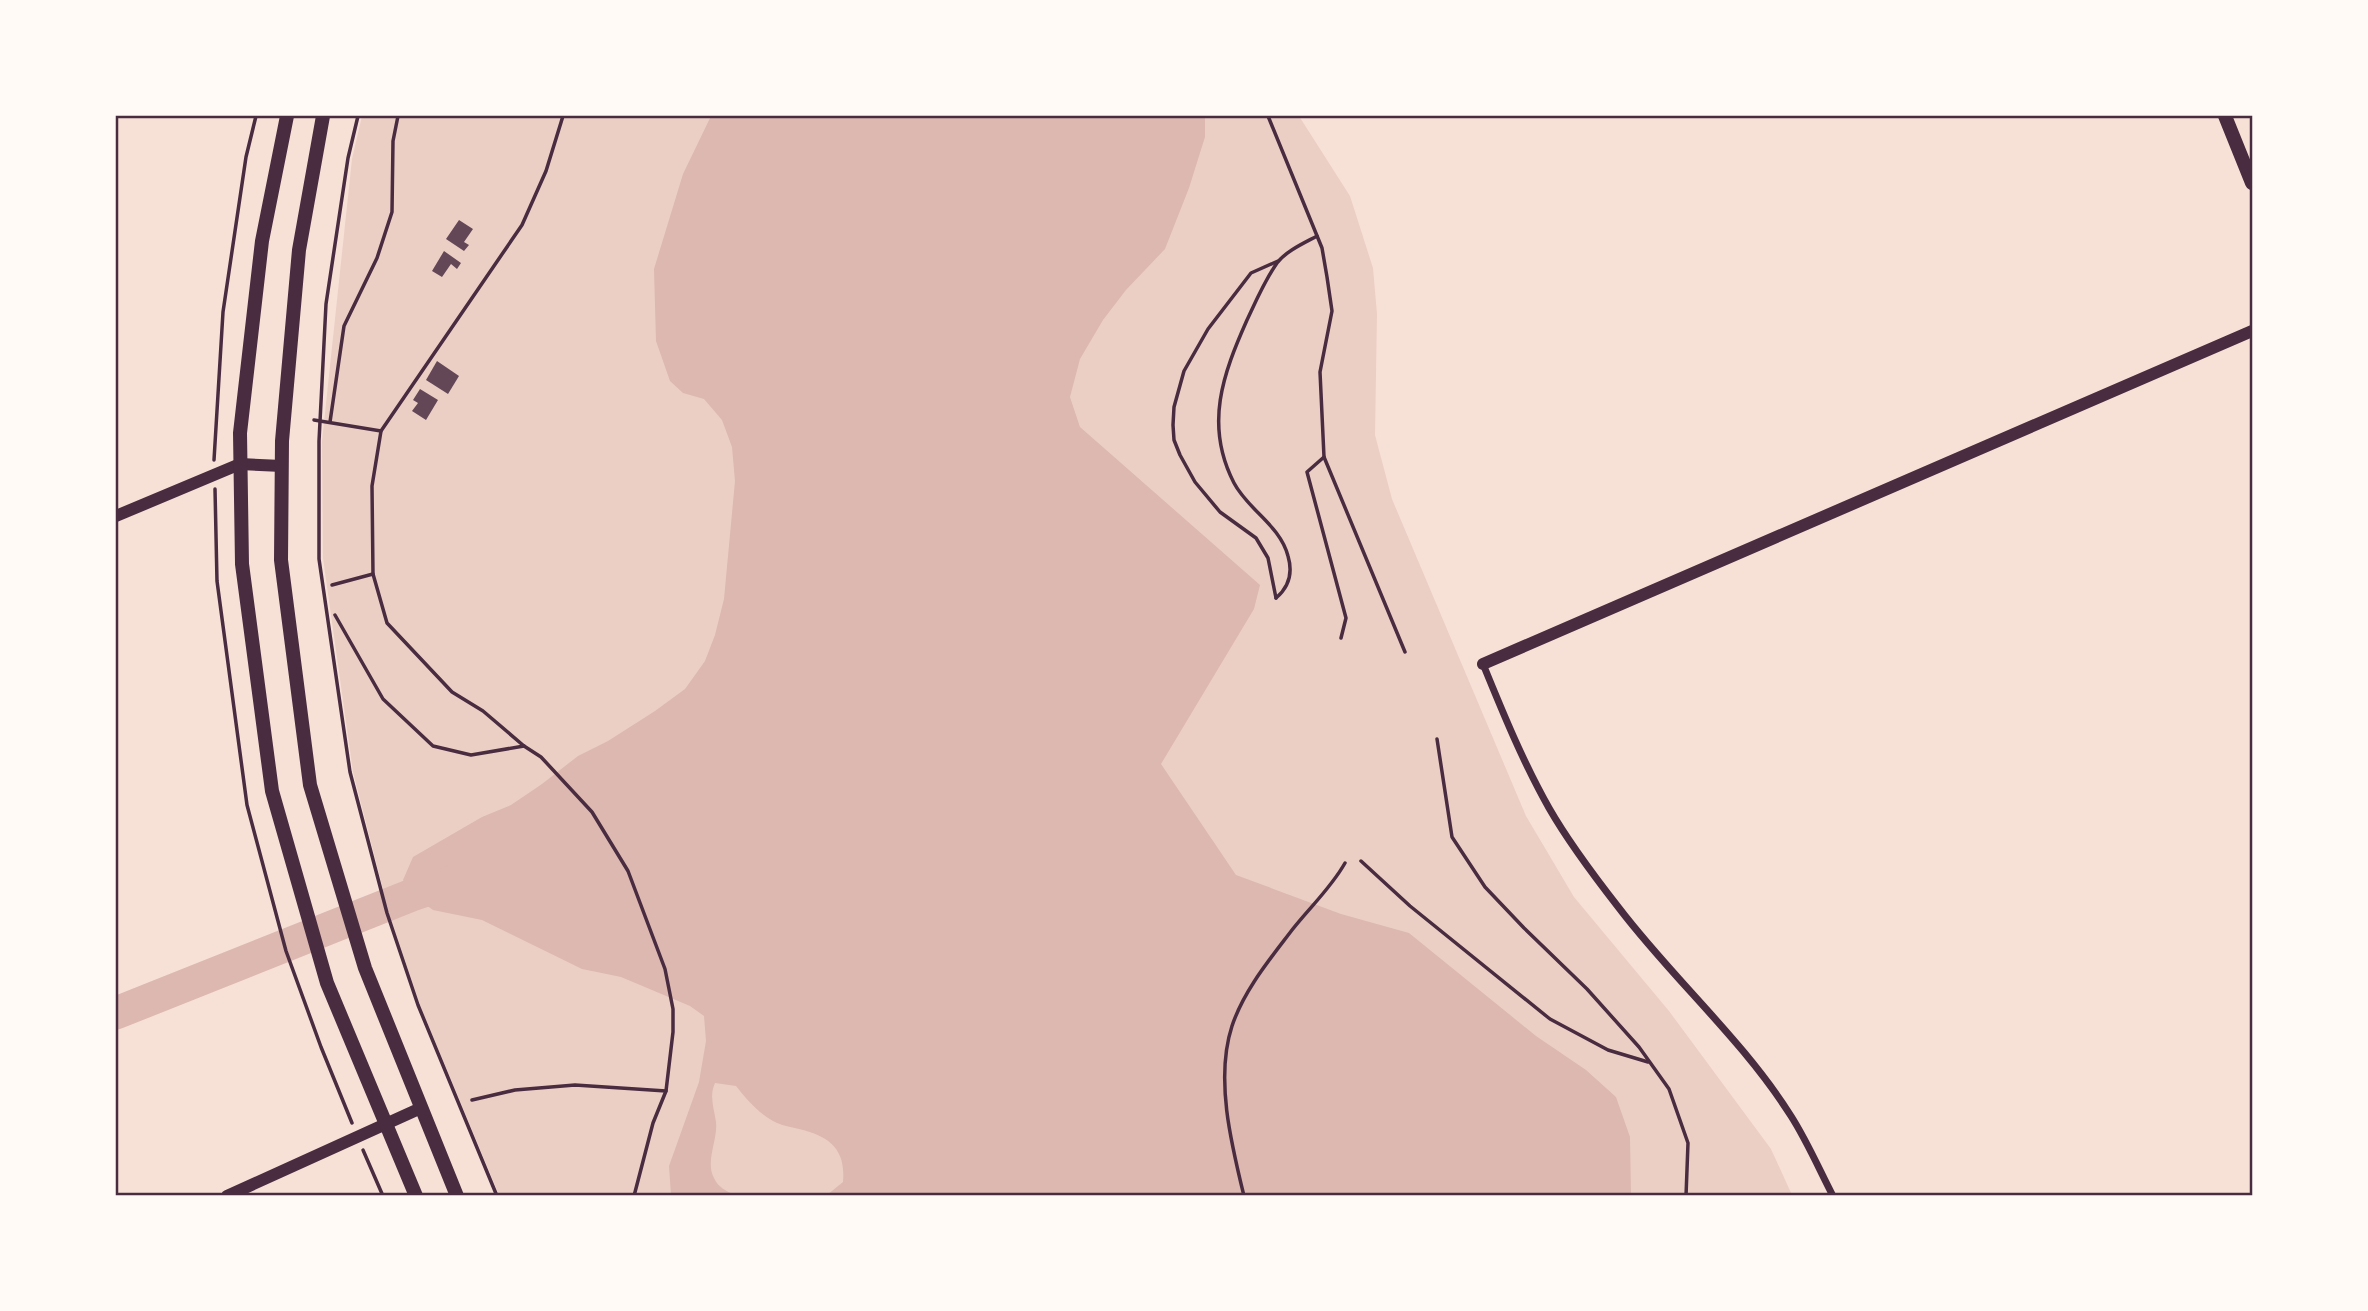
<svg xmlns="http://www.w3.org/2000/svg" width="2368" height="1311" viewBox="0 0 2368 1311" font-family="Montserrat,sans-serif">
<style>
.green{fill:#ebcfc5}
.water{fill:#dcb8b0}
.lines{fill:none;stroke-linecap:round;stroke-linejoin:round}
.river{stroke:#dcb8b0;stroke-width:33}
.building{fill:#644757}
.path{stroke:#4a2c40;stroke-width:3.5}
.minor{stroke:#4a2c40;stroke-width:7}
.tertiary{stroke:#4a2c40;stroke-width:12}
.secondary{stroke:#4a2c40;stroke-width:14}
.neatline{fill:none;stroke:#4a2c40;stroke-width:2.5}
</style>
<rect width="100%" height="100%" fill="#f7e1d7"/>
<polygon class="green" points="362,116 1299,116 1350,196 1373,268 1377,314 1375,435 1392,499 1526,816 1574,897 1669,1011 1771,1149 1792,1195 499,1195 420,1005 389,913 353,772 323,558 322,441 352,159"/>
<path class="water" d="M711 116H1205V137L1189 188 1165 249 1126 290 1103 320 1080 359 1070 397 1080 427 1260 585 1254 609 1161 764 1236 875 1341 914 1409 933 1536 1036 1586 1070 1616 1097 1630 1137 1631 1195H827L843 1182C846 1149 829 1136 799 1129 792 1127 784 1126 777 1123 760 1115 747 1100 736 1086L715 1083C709 1096 714 1108 716 1122 718 1140 705 1161 714 1178 718 1187 726 1191 735 1195H671L669 1166 699 1082 706 1041 704 1016 690 1006 621 977 582 969 482 920 433 910 412 895 403 880 413 857 482 817 511 805 542 784 578 756 608 741 655 711 685 689 705 661 715 635 724 599 735 481 732 447 722 420 704 399 683 393 670 381 656 341 654 269 683 174Z"/>
<g class="lines">
<polyline class="river" points="116,1013 412,895 456,880"/>
</g>
<g class="building">
<polygon points="459,220 473,229 464,242 469,245 464,251 446,239"/>
<polygon points="444,251 461,263 457,269 451,264 442,277 432,271"/>
<polygon points="437,361 459,376 448,394 426,380"/>
<polygon points="420,389 438,400 426,420 412,411 418,403 413,400"/>
</g>
<g class="lines">
<g class="path">
<polyline points="358,116 348,158 326,304 319,441 319,559 350,772 387,913 418,1005 497,1196"/>
<polyline points="563,116 546,171 522,225 381,431 372,486 373,574 387,623 452,692 483,711 524,746 541,757 592,812 628,871 665,969 673,1009 673,1032 666,1091 653,1123 634,1196"/>
<polyline points="1268,116 1322,248 1327,277 1332,311 1320,372 1324,457 1405,652"/>
<polyline points="314,420 381,431"/>
<polyline points="330,422 344,326 377,258 392,212 393,141 398,116"/>
<polyline points="1324,457 1307,472 1346,618 1341,638"/>
<polyline points="214,460 223,312 246,157 256,116"/>
<polyline points="215,489 217,581 247,805 286,951 321,1047 352,1123"/>
<polyline points="332,585 373,574"/>
<path d="M1276 598C1289 587 1293 573 1288 556 1280 525 1248 510 1234 483 1204 425 1223 374 1247 320 1256 301 1265 280 1277 263 1286 251 1304 243 1317 236"/>
<polyline points="1276,598 1268,558 1256,538 1220,512 1195,482 1180,455 1174,440 1173,425 1174,407 1184,371 1208,329 1251,273 1278,261"/>
<polyline points="335,615 383,699 433,746 471,755 524,746"/>
<polyline points="1437,739 1452,837 1485,887 1524,928 1587,989 1639,1047 1669,1089 1688,1143 1686,1196"/>
<polyline points="1361,861 1410,906 1550,1019 1608,1050 1648,1062"/>
<polyline points="472,1100 515,1090 575,1085 666,1091"/>
<polyline points="363,1150 383,1196"/>
<path d="M1244 1196C1231 1143 1215 1078 1232 1026 1244 990 1270 959 1292 930 1310 907 1331 888 1345 863"/>
</g>
<path class="minor" d="M1483 664C1503 713 1523 762 1549 808 1569 843 1594 876 1619 908 1673 979 1743 1040 1791 1116 1807 1141 1819 1169 1833 1196"/>
<g class="tertiary">
<polyline points="116,516 240,464 282,466"/>
<polyline points="1483,664 2252,331"/>
<polyline points="227,1196 421,1108"/>
</g>
<g class="secondary">
<polyline points="287,116 262,241 240,433 242,564 272,791 327,983 416,1196"/>
<polyline points="323,116 299,250 282,441 281,560 310,785 365,968 457,1196"/>
<polyline points="2225,116 2252,183"/>
</g>
</g>
<rect width="2368" height="1311" fill="none" stroke="#fffaf5" stroke-width="234"/>
<rect x="117" y="117" width="2134" height="1077" class="neatline"/>
</svg>
